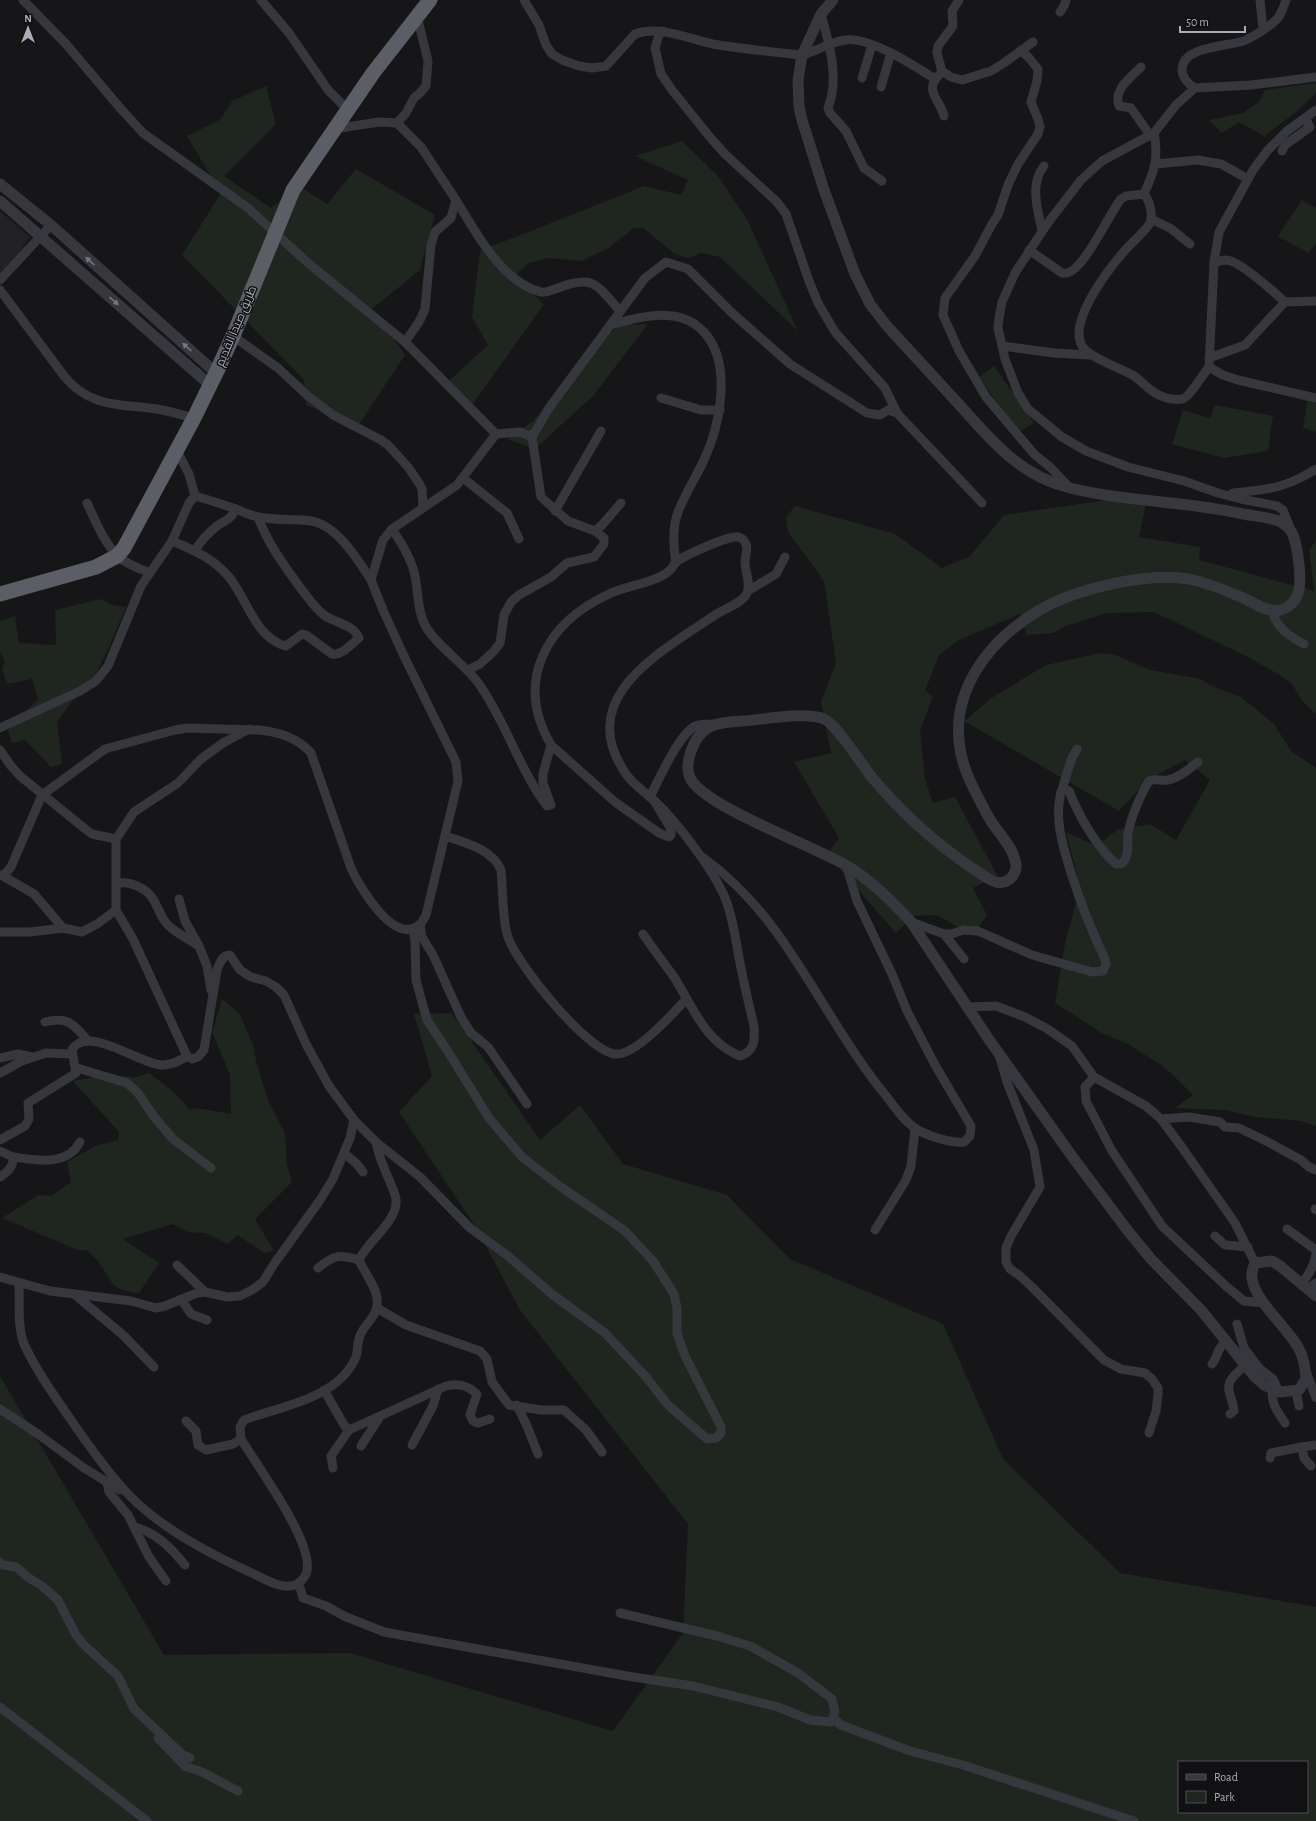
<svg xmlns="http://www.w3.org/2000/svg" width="1316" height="1821" viewBox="0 0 1316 1821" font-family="'Alegreya Sans',Cairo,sans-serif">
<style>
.built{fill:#222225}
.green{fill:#1e261f;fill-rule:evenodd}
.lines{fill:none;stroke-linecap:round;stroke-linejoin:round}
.minor{stroke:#37383d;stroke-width:9}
.tertiary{stroke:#37383d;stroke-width:11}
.trunk{stroke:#5b5e65;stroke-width:15}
.oneway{fill:#757881}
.labels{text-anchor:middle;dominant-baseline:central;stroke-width:3;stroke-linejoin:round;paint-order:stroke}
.street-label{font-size:12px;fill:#a8adb8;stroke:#111113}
</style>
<rect width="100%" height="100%" fill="#161618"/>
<polygon class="built" points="0,211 30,237 0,279"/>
<g class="green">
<polygon points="1316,83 1316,93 1295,113 1264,136 1239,122 1222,133 1209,120 1243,113 1259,102 1265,90"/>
<polygon points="266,86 276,124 224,176 271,208 299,186 327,204 356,169 435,215 420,270 372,309 405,355 358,426 306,405 304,380 182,255 221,193 187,136 221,119 232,101"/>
<polygon points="682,141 717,175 747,219 798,331 720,257 701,253 689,258 675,254 643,228 634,228 607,249 581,261 547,258 529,263 514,277 544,304 472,405 482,418 507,439 533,421 567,380 618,325 648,324 593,396 538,446 533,448 501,437 470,409 442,387 488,345 472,317 480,251 644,186 681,195 688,180 635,156"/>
<polygon points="1302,200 1316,208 1316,243 1308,253 1278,236"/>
<polygon points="994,366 1034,423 1018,433 979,377"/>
<polygon points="1307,401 1316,403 1316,432 1303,428"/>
<polygon points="1215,405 1273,416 1268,451 1224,458 1172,444 1183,410 1210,418"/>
<polygon points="1148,494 1139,537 1200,547 1199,560 1314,591 1309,550 1316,541 1316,714 1302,701 1292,684 1280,675 1246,656 1154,612 1107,613 1066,626 1053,633 1027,635 1020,614 959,640 939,655 925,691 933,696 920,731 925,779 933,803 955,797 997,875 973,888 987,915 973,936 937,915 913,916 896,933 827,854 839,838 794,762 831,753 821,701 836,663 826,594 824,582 814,567 788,532 786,517 795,506 895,534 942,568 970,556 1004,515"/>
<polygon points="101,599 113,605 126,607 108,649 90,686 72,701 57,722 62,764 51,767 25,740 12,743 8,730 38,699 32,679 7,684 2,669 5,662 0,651 0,621 15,616 19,643 56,645 55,610"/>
<polygon points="1101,653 1115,655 1150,670 1201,679 1211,686 1241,697 1274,724 1291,751 1316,768 1316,1126 1301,1121 1255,1117 1225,1110 1175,1108 1193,1095 1172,1074 1161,1065 1128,1044 1102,1033 1055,1003 1065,944 1080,887 1066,832 1097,846 1118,829 1150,824 1176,840 1210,780 1185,760 1149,779 1119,811 964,721 993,697 1046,665"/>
<path d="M222 999 239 1013 254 1047 256 1061 269 1103 285 1133 287 1165 292 1182 255 1219 274 1251 265 1253 237 1235 228 1244 205 1233 188 1232 173 1224 123 1239 159 1263 139 1293C109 1288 116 1287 100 1264 97 1259 91 1255 86 1250H78L2 1218 38 1195 51 1196 71 1182 67 1162 95 1146 118 1140 119 1132 73 1081 104 1075 137 1077 149 1073 175 1093 190 1110 197 1108 231 1114 230 1075 212 1032Z"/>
<path d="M452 1013 540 1140 580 1105 623 1164 727 1195 790 1259 943 1324 1003 1459 1120 1573 1316 1607V1821H0V1376L164 1655 350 1653 613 1731 683 1633 688 1524 520 1310 475 1226 399 1112 432 1076 414 1014ZM1179 1762H1307V1812H1179Z"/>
</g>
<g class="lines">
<g class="minor">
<polyline points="23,0 66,44 121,109 143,133 248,208 308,263 405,342 496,434 520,432 532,437 549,408 645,278 666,262 688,269 731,312 790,364 867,413 880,415 888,410 897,413"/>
<polyline points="261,0 289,33 328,90 348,110"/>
<path d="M524 0 539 25 546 45 552 54 562 60 579 66 592 68 606 66 635 34C660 25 689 39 713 44 742 49 772 52 802 55 817 51 830 42 845 40 869 36 915 66 935 79"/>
<polyline points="959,0 952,11 953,26 938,46 937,53 942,71 951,77 962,80 991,71 1004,63 1033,42"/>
<polyline points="1260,0 1263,29"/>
<polyline points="1060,12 1065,4 1066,0"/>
<path d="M821 14C829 43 840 78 828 108L830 113 846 131 864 168 882 181"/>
<polyline points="663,31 659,35 655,48 661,74 672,90 709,136 725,154 777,202 786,214 809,281 818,303 835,332 885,388 897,413 982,503"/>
<polyline points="1021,50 1029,58 1038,69 1037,81 1031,102 1038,119 1040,127 1038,134 1018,164 1008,185 998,215 992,224 975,256 945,298 943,315 959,351 986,397 1034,454 1050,467 1070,488"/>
<path d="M1141 67C1130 78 1113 90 1119 106L1131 108 1150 135"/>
<path d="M939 75C923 91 941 101 944 116"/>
<polyline points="862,78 872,45"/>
<polyline points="881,87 891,53"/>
<path d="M1195 88C1188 84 1182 77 1182 69 1183 45 1230 47 1246 40 1256 35 1269 27 1277 19 1281 15 1284 6 1286 0"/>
<polyline points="1316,110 1287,131 1268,150 1253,170 1219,232 1214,262 1209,367 1223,375 1238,380 1316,398"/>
<polyline points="397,123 406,113 414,98 420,93 426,86 428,61 417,16"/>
<polyline points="334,129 379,122 397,123 421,147 456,200 451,218 435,232 431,245 425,309 419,322 405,342"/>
<polyline points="1282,151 1285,145 1310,127 1305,118"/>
<polyline points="1156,164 1198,160 1221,164 1248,179"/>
<path d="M1144 194C1150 201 1153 214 1150 223 1147 229 1133 242 1127 248 1109 268 1082 304 1079 331 1079 336 1080 343 1082 346 1089 358 1121 368 1134 376 1144 383 1150 392 1161 396 1167 399 1176 400 1182 399 1189 398 1203 374 1209 367"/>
<path d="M456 200C475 231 502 283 541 292 547 293 551 290 558 288 594 274 597 285 620 311"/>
<polyline points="1151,219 1170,228 1190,244"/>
<path d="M1042 231C1038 210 1029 185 1044 166"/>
<path d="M1029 250 1062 273C1081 279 1109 213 1121 199L1126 196 1144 194C1154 172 1159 158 1154 133"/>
<path d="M1214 262C1218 262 1223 260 1227 260 1240 261 1275 293 1285 302"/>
<polyline points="0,280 51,225"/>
<path d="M0 290 64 376C90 408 120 404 157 409 169 411 182 415 194 418"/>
<path d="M610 325C643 316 684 304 708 337 731 369 720 426 704 460 696 477 685 494 678 512 672 528 673 545 676 563"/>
<polyline points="233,336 278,368 308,396 333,415 381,440 388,445 408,467 419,483 422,489 423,507"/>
<polyline points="1002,346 1054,353 1090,355"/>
<polyline points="1209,358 1245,345 1285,302 1316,301"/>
<polyline points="661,398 701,410 720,410"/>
<polyline points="176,449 189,474 195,496"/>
<polyline points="463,478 507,513 519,539"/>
<path d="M195 496C209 500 222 504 236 509 244 512 251 516 259 517 276 521 294 518 311 521 337 525 358 560 371 580"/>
<path d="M1230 496 1233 493C1267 490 1286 488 1316 469"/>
<path d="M87 503C95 520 103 541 117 555 125 564 139 568 150 573"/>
<polyline points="555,511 601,431"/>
<polyline points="1290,528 1283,510 1277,506 1241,499 1218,493 1184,481 1128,467 1086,451 1062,437 1028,409 1018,393 1005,359 998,328 999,318 1002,302 1015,273 1047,224 1081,180 1102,161 1154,133 1176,105 1195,88 1251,85 1316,77"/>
<path d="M392 529C401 542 410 556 414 572 419 589 416 606 424 623 433 643 465 664 479 684 506 722 519 769 547 806L551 805 543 783V774L551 745"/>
<polyline points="595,531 602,525 621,503"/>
<path d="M172 541C194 550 214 559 229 577 247 599 256 639 286 646L302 634 306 635 332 654C342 656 351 644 359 638 353 624 335 623 324 615 316 609 308 598 302 590 285 567 268 544 258 517"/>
<path d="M195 550C201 541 208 533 217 526 227 519 230 520 236 509"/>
<polyline points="748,591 776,574 785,557"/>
<path d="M1272 610C1276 628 1289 636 1304 644"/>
<polyline points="468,670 480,664 494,651 500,643 504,615 511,602 519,595 551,577 567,563 594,557 604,544 604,538 595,531 568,521 541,497 532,437"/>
<polyline points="0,728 80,691 96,681 108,666 141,586 172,541 189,503 195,496"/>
<path d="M0 750 11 766 20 776 84 828 92 834 116 839V910L133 939 187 1056 192 1059 198 1057 204 1050 217 970C219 964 222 955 230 955L240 970 251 977 266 981 276 987 284 995 306 1044 329 1086 354 1120 376 1142 420 1177 470 1228 508 1256 553 1295 605 1333 646 1377 668 1405 707 1439 716 1438 721 1433V1427L685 1356 677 1333V1308L674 1294 653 1261 625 1231 561 1187 522 1157 489 1118 447 1050 427 1020 416 980 415 941 413 929"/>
<polyline points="1062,790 1071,760 1077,749"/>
<path d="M650 797C659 779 678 736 695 726 701 724 707 724 713 724"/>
<path d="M445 836C466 843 492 849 501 870 503 891 502 914 507 934 513 960 591 1057 618 1054 637 1053 673 1014 686 999"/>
<polyline points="116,839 134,812 178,783 201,759 223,743 249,729"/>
<path d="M704 858C731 878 754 902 774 929 814 983 844 1045 887 1097 895 1108 904 1121 915 1128 925 1135 952 1144 964 1142L970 1136 971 1126 935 1065 907 1011 892 974 857 901 846 865"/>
<path d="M0 875 3 876 11 867 42 795 105 749 175 730 188 728 259 730C279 732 298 738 311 753L351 868C359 886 394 946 419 925 422 923 424 919 426 915L458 781 456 762 403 654 383 610 371 580 383 540 392 529 457 485 496 434"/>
<polyline points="3,876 34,894 63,928 82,932 97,924 116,910"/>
<path d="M116 884C127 880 143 887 150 895 158 904 159 916 168 925 177 934 189 939 199 946"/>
<polyline points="179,899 185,921 199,946 207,966 211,990"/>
<path d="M911 922 944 934H951L964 930 978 931 1032 955 1092 972 1103 971 1106 964 1105 959C1091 930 1081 904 1071 873 1063 846 1054 820 1061 792L1065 789 1069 791C1078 814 1097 848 1116 864H1121C1130 858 1127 844 1128 834 1130 819 1141 794 1149 781 1155 778 1161 781 1168 780 1179 778 1189 769 1198 762"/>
<polyline points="420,925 422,937 433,955 461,1017 471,1033 488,1047 527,1104"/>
<polyline points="0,932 30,932 63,928"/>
<path d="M643 934C653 949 664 963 674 977 693 1007 705 1042 740 1056 755 1051 755 1040 754 1026 749 1005 744 984 740 963 736 943 734 923 727 903 717 874 674 817 650 797 642 790 632 783 626 774 573 697 661 652 715 615 724 609 740 604 746 595 752 586 745 572 745 562 745 555 749 548 745 542 743 538 738 536 734 537 722 539 684 555 675 563 673 566 672 569 669 571 655 583 625 586 609 594 546 623 514 681 551 745L615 802 659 833 669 837 671 835V829L654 801"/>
<polyline points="944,934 964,959"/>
<polyline points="966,1007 996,1006 1025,1017 1046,1028 1072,1046 1094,1077 1146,1106 1161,1119 1181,1146 1235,1223 1255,1263"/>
<path d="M45 1022C68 1016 74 1024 88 1041"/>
<polyline points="0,1058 18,1054 32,1057"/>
<polyline points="1000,1058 1007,1082 1034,1150 1040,1187 1011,1236 1006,1248 1006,1262 1010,1269 1019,1275 1032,1287 1104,1360 1121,1369 1145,1373 1152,1379 1158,1388 1158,1394 1156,1411 1149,1433"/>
<polyline points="77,1068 127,1083 138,1093 155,1118 173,1139 211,1168"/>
<polyline points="0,1073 22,1061 46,1053 72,1054"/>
<polyline points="1094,1077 1085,1087 1086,1101 1112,1151 1162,1226 1227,1287 1244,1301 1264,1303"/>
<polyline points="1161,1119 1189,1117 1220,1122 1225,1127 1239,1128 1266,1141 1301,1160 1309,1167 1316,1170"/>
<path d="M0 1140 25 1126 29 1119 28 1103 76 1073 72 1050C87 1023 142 1066 164 1065 173 1064 180 1061 187 1056"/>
<path d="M0 1151 13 1157C14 1167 7 1172 0 1177"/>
<polyline points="344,1153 357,1164 363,1172"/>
<path d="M13 1157C36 1160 67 1167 80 1142"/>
<polyline points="1315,1209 1316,1210"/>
<polyline points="1287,1229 1316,1250"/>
<polyline points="875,1230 906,1180 911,1166 915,1129"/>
<polyline points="1215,1236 1225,1245 1248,1247"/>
<polyline points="177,1265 205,1292"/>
<path d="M318 1268C334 1255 339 1254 359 1260"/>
<polyline points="0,1277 50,1291 131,1301 156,1308 165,1306 197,1293 205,1292 227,1297 240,1296 252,1290 263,1282 274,1264 320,1200 333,1179 350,1138 354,1120"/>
<path d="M1302 1283C1309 1274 1315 1265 1316 1253"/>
<path d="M19 1284C20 1303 17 1326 24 1344 36 1370 53 1394 69 1417 88 1445 107 1472 130 1496 161 1528 214 1556 254 1574 270 1582 293 1596 305 1576 321 1551 255 1463 241 1439L240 1427 244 1420C281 1406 338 1399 356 1357 358 1351 357 1345 359 1339 360 1331 369 1323 373 1316 386 1296 366 1277 359 1260 367 1241 403 1218 395 1195 389 1177 379 1161 376 1142"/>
<polyline points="1307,1289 1316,1283"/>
<polyline points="74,1294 123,1335 154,1367"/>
<polyline points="181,1299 191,1314 207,1320"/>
<polyline points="377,1308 406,1325 480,1351 487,1359 492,1382 509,1405 541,1410 564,1410 586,1430 602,1452"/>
<polyline points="1237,1324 1244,1348 1259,1368 1273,1379 1279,1392"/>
<path d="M1212 1364C1219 1356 1215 1350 1226 1342"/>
<polyline points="1306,1371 1316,1398"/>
<path d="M1272 1389C1271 1404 1277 1411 1285 1423"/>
<path d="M324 1390 344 1425 349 1430 446 1386C458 1383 467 1385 477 1394L470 1415 473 1421 478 1423 490 1419"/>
<polyline points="1296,1391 1299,1406"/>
<polyline points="517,1405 527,1426 538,1454"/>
<polyline points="0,1409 38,1434 84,1468 120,1490"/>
<path d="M1230 1414 1234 1411C1234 1406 1232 1403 1231 1398 1224 1380 1234 1377 1245 1365"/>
<polyline points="186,1421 196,1431 198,1445 206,1450 233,1444 241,1439"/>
<polyline points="412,1445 433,1406 438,1389"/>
<polyline points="361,1446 379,1418"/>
<polyline points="1270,1458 1271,1453 1302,1447"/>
<polyline points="1311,1466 1304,1458 1302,1447 1316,1445"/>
<polyline points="333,1468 331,1456 349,1430"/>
<polyline points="107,1482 109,1492 128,1515 149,1557 166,1581"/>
<path d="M134 1527C156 1532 171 1548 185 1565"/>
<polyline points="0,1562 3,1565 16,1567 29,1578 42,1586 58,1600 76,1635 83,1644 118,1676 134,1709 183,1755 190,1758"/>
<polyline points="299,1584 303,1598 326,1606 344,1616 384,1632 627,1676 693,1686 778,1707 810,1720 831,1722 835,1712 832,1699 798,1673 750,1646 717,1636 620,1613"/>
<polyline points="0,1707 147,1821"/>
<polyline points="833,1718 841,1725 910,1751 963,1765 1134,1821"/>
<polyline points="158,1738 186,1767 200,1771 238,1791"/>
</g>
<g class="tertiary">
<path d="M833 0 821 14 802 55 798 80 799 107 802 120 824 190 855 274 870 304 887 326C910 351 932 375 955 400 990 438 1017 475 1070 488 1126 502 1186 501 1243 514 1254 516 1268 517 1279 521 1285 524 1289 527 1292 533 1298 545 1303 584 1297 596 1295 601 1289 607 1284 609 1279 611 1271 610 1266 609 1258 606 1250 601 1241 597 1225 590 1207 583 1189 579 1147 572 1074 589 1038 611 988 641 948 693 961 754 964 769 971 784 978 797 982 805 986 813 991 821 999 834 1012 846 1015 860 1019 872 1010 885 996 882 988 880 979 872 972 868 935 843 899 810 870 775 861 763 836 724 824 719 806 711 763 720 742 721 717 722 700 725 691 751 688 760 686 769 690 778 704 807 817 847 849 867 873 882 893 902 911 922L990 1041 1074 1159 1128 1231 1151 1259 1201 1310 1255 1377 1264 1385 1279 1392 1299 1390 1306 1379C1305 1368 1304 1357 1298 1347 1286 1326 1254 1300 1252 1278 1251 1272 1253 1268 1255 1263L1272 1261 1280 1266 1316 1296"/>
<polyline points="0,184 51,225 216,373"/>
<polyline points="0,201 210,385"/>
</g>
<polyline class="trunk" points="0,594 96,567 117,556 124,548 194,418 216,373 233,336 293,190 373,73 430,0"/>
</g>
<defs><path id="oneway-solid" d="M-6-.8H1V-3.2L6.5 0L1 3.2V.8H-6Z"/></defs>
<g class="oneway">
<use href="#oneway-solid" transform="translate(90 261) rotate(-138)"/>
<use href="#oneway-solid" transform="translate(114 301) rotate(41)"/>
<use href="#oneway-solid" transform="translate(187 347) rotate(-138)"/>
</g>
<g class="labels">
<g class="street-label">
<text transform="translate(236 326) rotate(-67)">طريق صيدا القديم</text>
</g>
</g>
<rect x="1178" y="1761" width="130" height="52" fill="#111113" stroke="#4d4f55"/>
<rect x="1186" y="1774" width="20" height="6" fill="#37383d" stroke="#4d4f55"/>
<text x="1214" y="1781" font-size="12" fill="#a8adb8">Road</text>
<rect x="1186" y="1791" width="20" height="12" fill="#1e261f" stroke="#4d4f55"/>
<text x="1214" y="1801" font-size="12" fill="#a8adb8">Park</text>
<g transform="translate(28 28)" stroke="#111113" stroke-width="3" paint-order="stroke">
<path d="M0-3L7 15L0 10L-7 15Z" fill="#a8adb8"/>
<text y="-6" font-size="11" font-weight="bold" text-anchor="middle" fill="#a8adb8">N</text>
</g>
<path d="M1180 26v6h65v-6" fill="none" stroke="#a8adb8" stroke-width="2"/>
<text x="1186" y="26" font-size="12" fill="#a8adb8" stroke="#111113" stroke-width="3" paint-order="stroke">50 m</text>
</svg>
